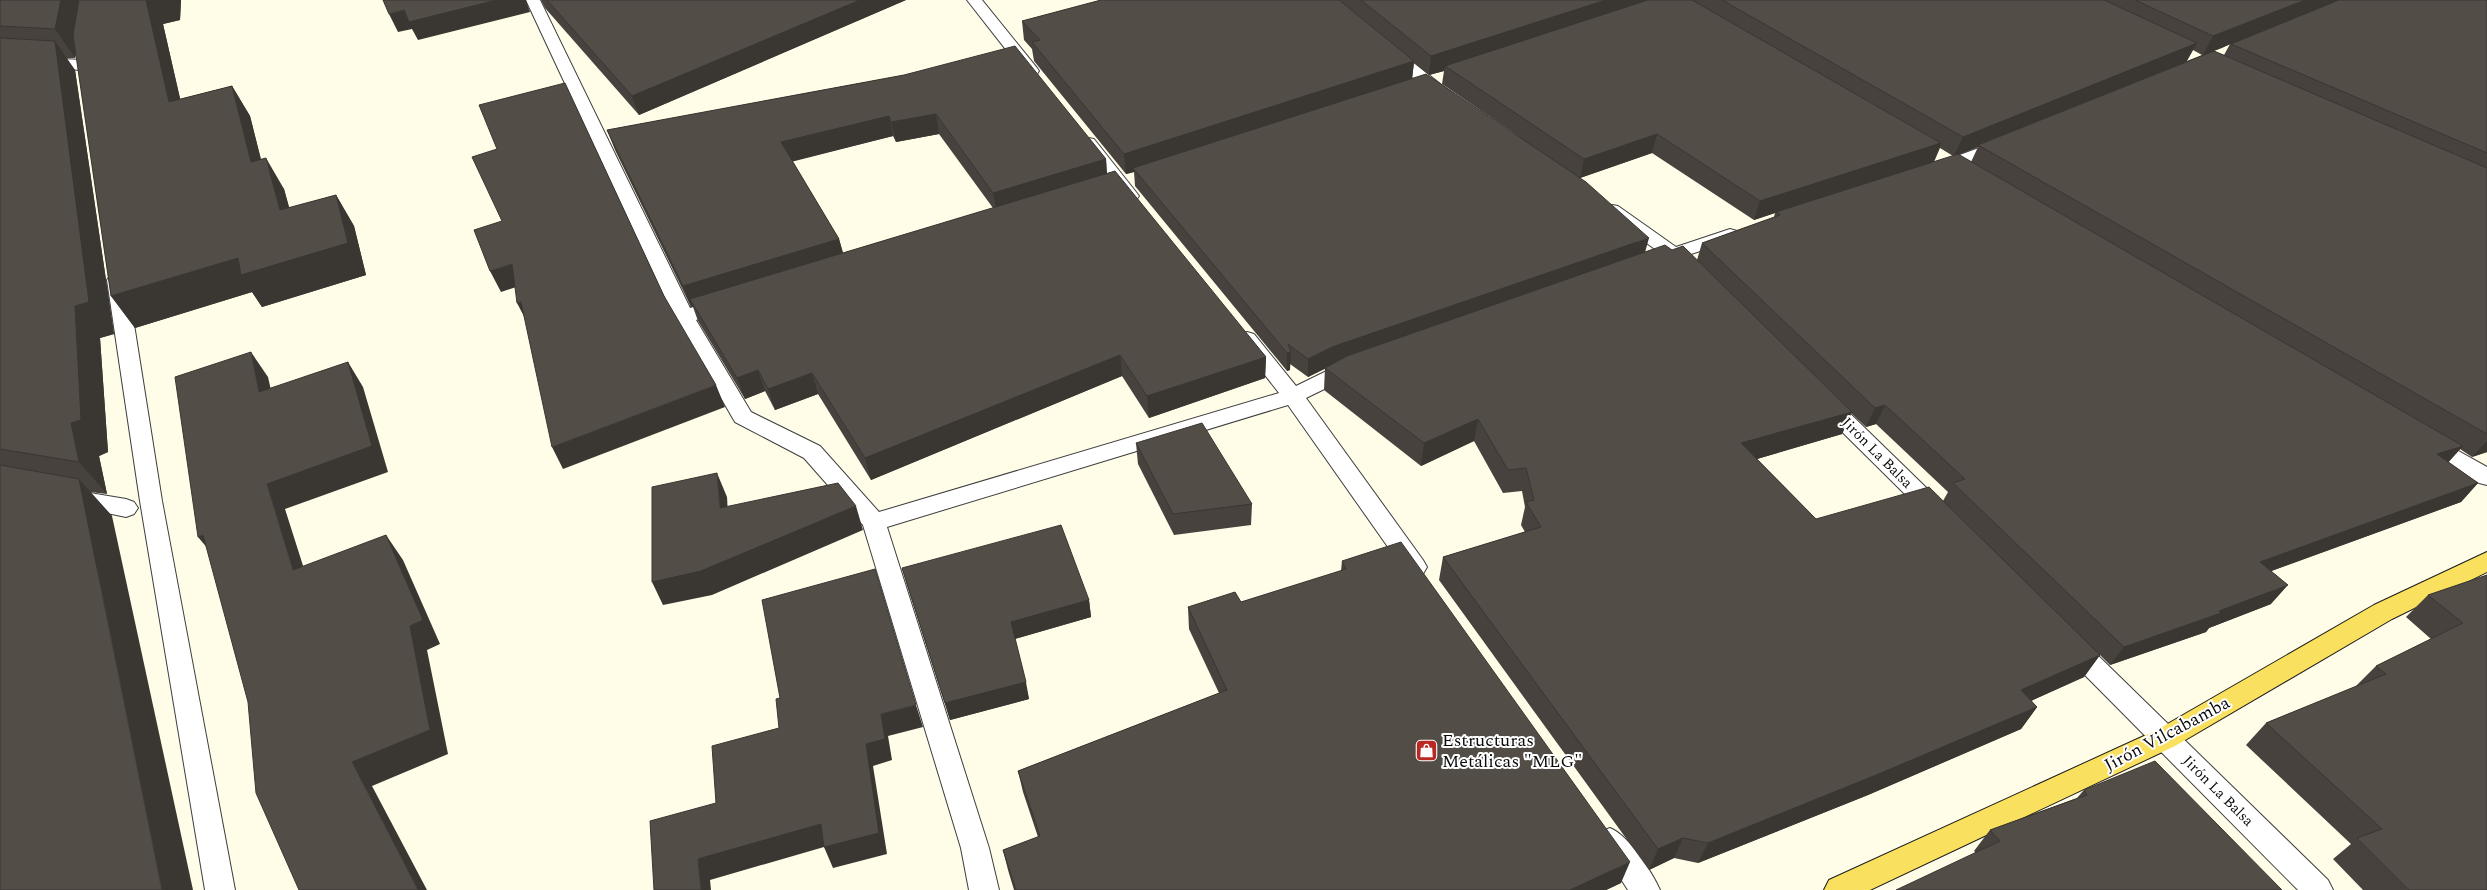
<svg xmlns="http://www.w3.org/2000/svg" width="2487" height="890" viewBox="0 0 2487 890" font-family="Spectral,serif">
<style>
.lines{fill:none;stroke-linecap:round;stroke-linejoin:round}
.street-casing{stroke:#3e3e3e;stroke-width:2}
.primary-casing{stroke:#1c1c1c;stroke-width:2}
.street{fill:#fff;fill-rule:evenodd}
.primary{fill:#f9e05e;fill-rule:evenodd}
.wall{fill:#47423d;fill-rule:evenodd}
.shaded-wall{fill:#3a3632}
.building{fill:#534d47;stroke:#3a3632}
.labels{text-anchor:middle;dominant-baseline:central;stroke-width:4;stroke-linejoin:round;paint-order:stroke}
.street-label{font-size:15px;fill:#0b0b0b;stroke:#fff}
.near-street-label{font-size:18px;fill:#0b0b0b;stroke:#fff}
.near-poi-label{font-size:18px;fill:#0b0b0b;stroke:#fff;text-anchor:start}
</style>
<rect width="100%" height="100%" fill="#fffce8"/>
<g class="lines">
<defs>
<g id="street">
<polygon points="526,0 540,0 690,308 725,298 732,300 735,304 732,308 696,320 751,412 820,446 879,512 1279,393 1237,339 1240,334 1247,332 1254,334 1296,386 1345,362 1352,360 1359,362 1362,367 1359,372 1306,398 1423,560 1427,567 1423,574 1415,576 1407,574 1288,405 887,527 989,848 999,890 969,890 961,848 863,525 804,458 735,422 674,317"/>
<polygon points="967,0 982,0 1037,68 1039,71 1037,74 1025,74"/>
<polygon points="1390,47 1396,49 1449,91 1451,94 1449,97 1437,97 1384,55 1382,52"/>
<polygon points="0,56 83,60 91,65 83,70 0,66"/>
<polygon points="1088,138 1094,139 1136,192 1139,196 1136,200 1124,200 1082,147 1079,143 1082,139"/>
<polygon points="2001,140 2007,141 2010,145 2007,149 1944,173 1932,173 1929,169 1932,165"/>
<polygon points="1612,205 1618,206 1676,247 1730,229 1737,231 1739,235 1737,239 1688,255 1693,261 1690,265 1683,267 1671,261 1658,265 1651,263 1649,259 1651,255 1659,252 1606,214 1603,210 1606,206"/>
<polygon points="117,274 124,276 127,280 162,501 235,890 205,890 140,501 107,280 110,276"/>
<polygon points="1825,395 1833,397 1944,505 1948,511 1944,517 1936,520 1928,517 1817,407 1814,402 1817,397"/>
<polygon points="2428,434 2487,467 2487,485 2479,483 2420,447 2417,442 2420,437"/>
<polygon points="72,490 126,499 134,502 138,508 134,514 126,517 64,504 61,498 64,492"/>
<polygon points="2071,635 2080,638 2328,880 2333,890 2298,890 2062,652 2058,645 2062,638"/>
<path d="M1610 828C1628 835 1652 872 1660 890H1628L1596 841 1600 832Z"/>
</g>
<polygon id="primary" points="2487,552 2487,572 2392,619 2175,746 1870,890 1824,890 1829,880 2157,730 2374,605"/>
</defs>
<use href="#street" class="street-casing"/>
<use href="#primary" class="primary-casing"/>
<use href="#street" class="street"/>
<use href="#primary" class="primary"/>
</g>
<g class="wall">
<polygon points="0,0 181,0 180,20 163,24 180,99 232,86 250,116 261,159 284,189 289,208 336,195 354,226 366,275 262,307 252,292 135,328 111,296 76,54 75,58 66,58 75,70 114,334 100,338 108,452 99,456 107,494 90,492 112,516 0,890"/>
<polygon points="541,0 906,0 639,115 545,8"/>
<path d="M1101 0H2487V452L2472 457 2460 449 2448 462 2478 483 2461 502 2271 571V604L2209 628 2206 632 2110 665 2100 655 2084 677 2031 701 2037 707 2021 729 1868 795 1698 863 1674 858 1649 870 1439 580 1443 557 1525 532 1521 525 1525 507 1522 491 1503 493 1474 441 1421 466 1324 390 1325 368 1308 377 1290 364V370L1287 371 1135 186 1134 172 1126 174 1034 61 1032 49 1024 40 1022 21ZM2230 44 2224 55 2214 51 2222 48ZM2193 50 2202 55 2187 61ZM1414 63 1429 75 1444 71 1442 84 1521 138 1412 78ZM1978 147 1971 162 1958 155ZM1940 148 1953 156 1934 162ZM1652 153 1754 220 1775 213 1774 217 1702 243 1697 260 1672 250 1645 252 1580 178ZM1851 413 1866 427 1876 424 1948 492 1943 501 1816 519 1757 459 1842 434Z"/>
<path d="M904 75 1106 159 1107 173 1266 357 1265 378 1149 418 1122 376 871 480 818 394 775 410 765 391 745 399 698 321 693 307H691L615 150 607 130ZM939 134 993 208 843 253 839 239 792 161 893 136 896 142Z"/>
<polygon points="1136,443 1252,504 1251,525 1174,535 1138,464"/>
<polygon points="1342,561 1621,883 1606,890 1014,890 1008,870 1003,850 1038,837 1023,792 1018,771 1219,693 1189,629 1188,607 1241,602 1341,571"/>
<polygon points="902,568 1089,600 1091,617 1015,639 1029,699 950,720 907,585"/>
<polygon points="2487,575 2487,890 2363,890 2333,859 2351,844 2246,745 2266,723 2355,687 2376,666 2431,639 2406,617 2428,595"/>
<polygon points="2084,790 2282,890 1976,853 1974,851 1990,830 2077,798"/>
</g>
<g class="shaded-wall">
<polygon points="61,0 86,0 75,58 55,29"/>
<polygon points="146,0 181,0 180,20 163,24 188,133 169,102"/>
<polygon points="497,0 526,0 530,12 418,40 412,29 398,32 389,14 404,10"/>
<polygon points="860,0 906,0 639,115 632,96"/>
<polygon points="1606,0 1659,0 1445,66 1444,71 1429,75 1431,56"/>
<polygon points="2305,0 2344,0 2332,4 2203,55 2213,36"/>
<polygon points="55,41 75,70 114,334 100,338 108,452 99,456 107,494 79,462 71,423"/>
<polygon points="2197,43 2186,62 1978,145 1978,147 1954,156 1963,137"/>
<polygon points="1414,61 1412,80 1133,168 1134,172 1126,174 1124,154"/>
<polygon points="232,86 250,116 269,193 251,162"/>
<polygon points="936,114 939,134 896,142 891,122"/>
<polygon points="889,116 893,136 787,163 781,142"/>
<polygon points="1657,134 1652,153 1580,178 1584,159"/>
<polygon points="1941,143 1933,163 1776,212 1775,213 1754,220 1760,201"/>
<polygon points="266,158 284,189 299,242 280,210"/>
<polygon points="1106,159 1107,179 997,213 993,193"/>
<polygon points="336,195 354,226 366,275 262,307 252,292 135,328 111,296"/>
<polygon points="1649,238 1644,256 1331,366 1308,377 1308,359 1332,347"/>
<polygon points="839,239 845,260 690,299 693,307 691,307 683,286"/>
<polygon points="512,264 522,285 501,292 490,271"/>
<polygon points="521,302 528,324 517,303"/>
<polygon points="251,352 268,377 277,417 259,392"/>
<polygon points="1291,352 1290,370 1287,371 1287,353"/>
<polygon points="1120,355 1122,376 871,480 865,458"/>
<polygon points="1266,357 1265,378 1149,418 1147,396"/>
<polygon points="348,362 363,387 388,472 285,509 312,594 293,570 267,484"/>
<polygon points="758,370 765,391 745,399 737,378"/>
<polygon points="812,373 818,394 775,410 768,389"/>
<polygon points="716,385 725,407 563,469 552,447"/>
<polygon points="1885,405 1876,424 1866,427 1875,408"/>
<polygon points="1852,412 1842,434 1733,466 1741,443"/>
<polygon points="1478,419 1474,441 1421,466 1424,443"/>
<polygon points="2487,441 2487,452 2472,457"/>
<polygon points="2463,446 2446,465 2437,454"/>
<polygon points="717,473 727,497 729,532 720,508"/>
<polygon points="79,479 112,516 193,890 162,890"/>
<polygon points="2478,483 2461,502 2244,581 2260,562"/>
<polygon points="856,506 863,530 712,595 663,605 652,582"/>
<polygon points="203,535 219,562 198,537"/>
<polygon points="386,535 403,560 440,644 427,650 448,754 372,786 427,890 418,890 352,762"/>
<polygon points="2288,585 2271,604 2209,628 2206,632 2110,665 2124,647"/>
<polygon points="1089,600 1091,617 1014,639 1011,622"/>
<polygon points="2100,655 2084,677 2006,712 2021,690"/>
<polygon points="1026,682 1029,699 950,720 945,703"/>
<polygon points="916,705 923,727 888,736 892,760 873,766 887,854 833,868 824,847 710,880 711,890 701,890 698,859 866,744 881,714"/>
<polygon points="2037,707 2021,729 1868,795 1698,863 1708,843"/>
<polygon points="1683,838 1674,858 1649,870 1658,849"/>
<polygon points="1630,862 1621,883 1606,890 1570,890"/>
</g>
<g class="building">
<polygon points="0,0 61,0 55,29 0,26"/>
<polygon points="79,0 146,0 169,102 232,86 251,162 266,158 280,210 336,195 348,243 241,275 238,258 111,296 73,35"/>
<polygon points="383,0 497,0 409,22 404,10 389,14"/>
<polygon points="547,0 860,0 632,96"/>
<polygon points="1101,0 1339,0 1414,61 1124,154 1032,42 1040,40 1022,21"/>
<polygon points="1361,0 1606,0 1431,56"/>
<polygon points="1648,0 1692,0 1941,143 1760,201 1657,134 1584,159 1445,66"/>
<polygon points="1722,0 2104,0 2197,43 1963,137"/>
<polygon points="2135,0 2305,0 2213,36"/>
<polygon points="2339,0 2487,0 2487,153 2231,44"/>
<polygon points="0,38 55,41 89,302 75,306 81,420 71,423 79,462 0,449"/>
<polygon points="1015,46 1106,159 993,193 936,114 891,122 889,116 781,142 839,239 683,286 607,130 904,75"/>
<polygon points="2214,51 2487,168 2487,434 1978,145"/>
<polygon points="1426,74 1586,182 1649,238 1332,347 1308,359 1288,344 1291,352 1287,353 1133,168"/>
<polygon points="565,83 664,296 716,385 552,447 521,302 517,303 512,264 490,271 474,230 502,221 472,157 497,149 479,105"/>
<polygon points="1958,154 2463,446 2437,454 2478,483 2260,562 2288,585 2219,611 2221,613 2124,647 1953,483 1965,479 1885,405 1875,408 1702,243 1780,215 1776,212"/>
<polygon points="1115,171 1266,357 1147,396 1120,355 865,458 812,373 768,389 758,370 737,378 690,299"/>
<polygon points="1665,245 1672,250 1683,246 1852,412 1741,443 1816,519 1929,487 2100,655 2021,690 2037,707 1881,773 1708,843 1683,838 1658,849 1443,557 1541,527 1526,502 1534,500 1526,468 1508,470 1478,419 1424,443 1325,368 1347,356"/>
<polygon points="251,352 259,392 348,362 372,446 267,484 293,570 386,535 423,620 410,626 430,730 352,762 418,890 299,890 256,793 248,702 203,535 198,537 175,377"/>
<polygon points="1202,423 1252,504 1173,514 1136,443"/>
<polygon points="0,465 79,479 162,890 0,890"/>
<polygon points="717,473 720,508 838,483 856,506 701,571 652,582 652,487"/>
<polygon points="1061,525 1089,600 1011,622 1026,682 945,703 902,568"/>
<polygon points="1401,542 1630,862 1570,890 1016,890 1003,850 1040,836 1018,771 1227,690 1188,607 1235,592 1241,602 1346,569 1342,561"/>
<polygon points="875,569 916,705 881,714 885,739 866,744 879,833 824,847 821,824 698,859 701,890 654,890 650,821 716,803 712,746 779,728 776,699 780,698 762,600"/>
<polygon points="2487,575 2487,890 2409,890 2357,838 2382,829 2266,723 2386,674 2376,666 2463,623 2428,595"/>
<polygon points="2155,761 2282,890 1896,890 2000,841 1990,830 2087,795 2084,790"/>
</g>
<defs>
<symbol id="shop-square" viewBox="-11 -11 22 22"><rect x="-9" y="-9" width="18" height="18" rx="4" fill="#ba2823" stroke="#fff"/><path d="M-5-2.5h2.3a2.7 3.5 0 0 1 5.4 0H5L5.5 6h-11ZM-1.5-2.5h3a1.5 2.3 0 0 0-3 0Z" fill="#fff"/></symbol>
</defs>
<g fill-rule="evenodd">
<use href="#shop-square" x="1414" y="738" width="25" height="25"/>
</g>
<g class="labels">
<g class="street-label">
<text transform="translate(1877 453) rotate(45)">Jirón La Balsa</text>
<text transform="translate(2218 791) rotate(45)">Jirón La Balsa</text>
</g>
<g class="near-street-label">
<text transform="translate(2167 734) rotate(-28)">Jirón Vilcabamba</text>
</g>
<g class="near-poi-label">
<text x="1442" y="740">Estructuras<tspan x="1442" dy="21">Metálicas "MLG"</tspan></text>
</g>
</g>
</svg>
